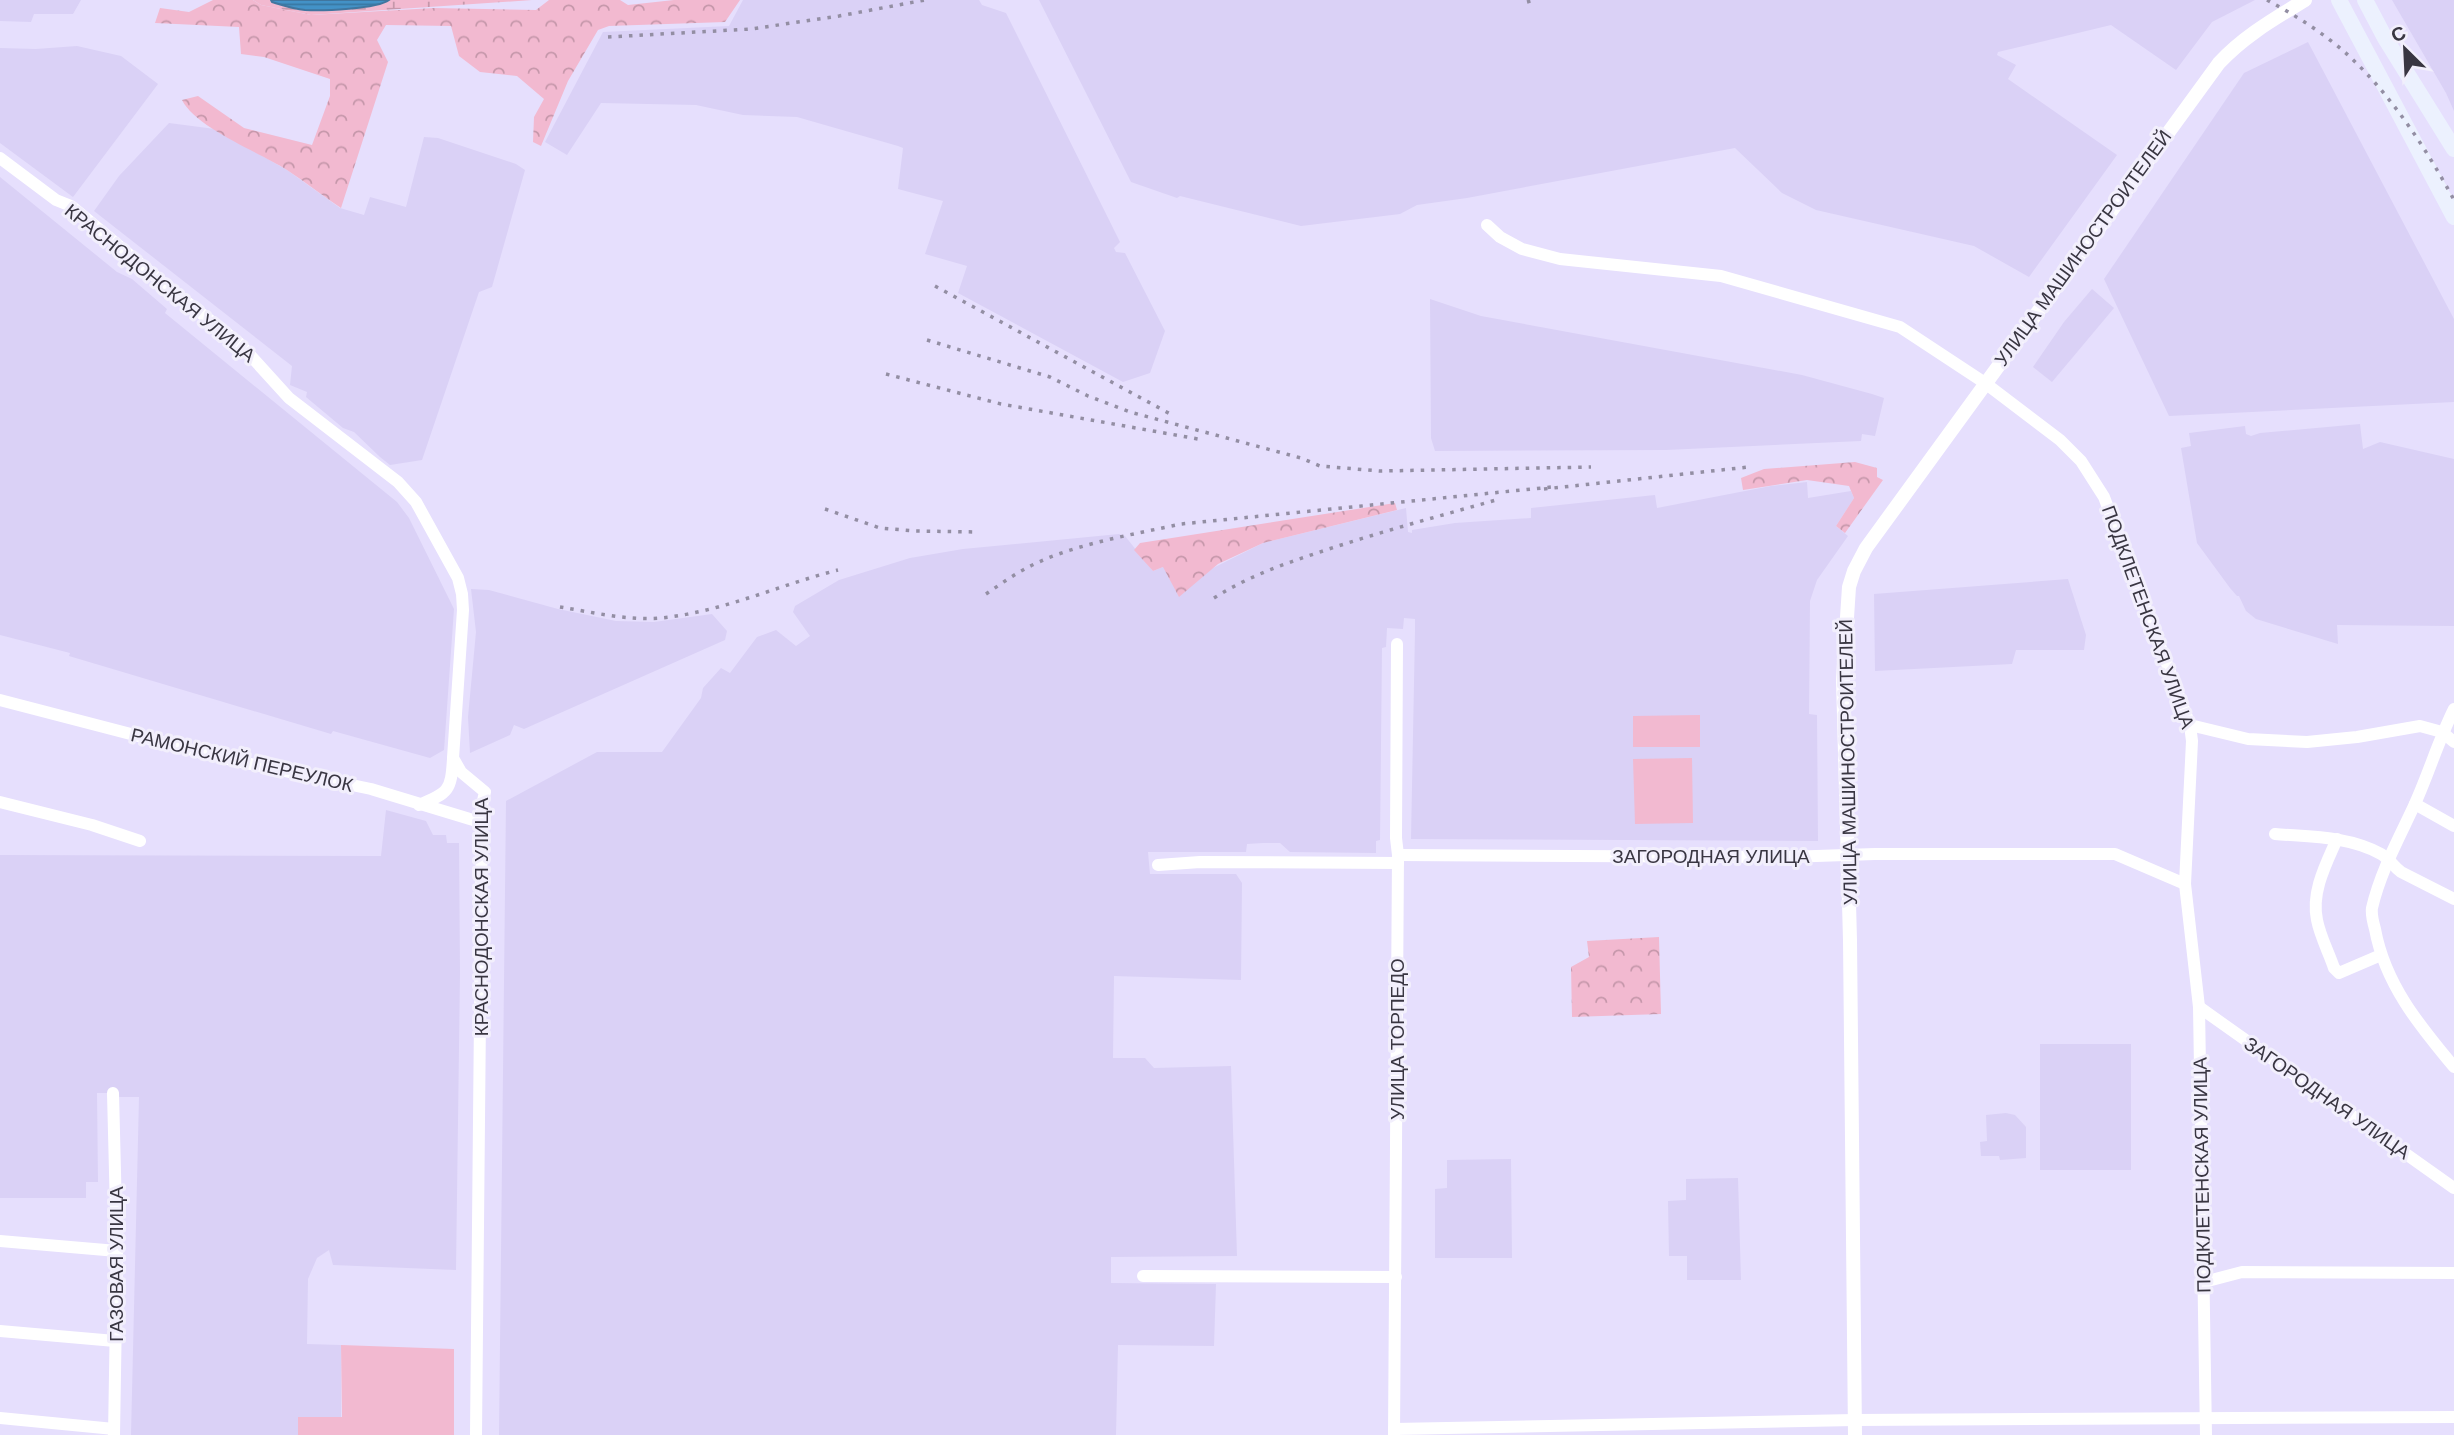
<svg xmlns="http://www.w3.org/2000/svg" width="2454" height="1435" viewBox="0 0 2454 1435" font-family="Helvetica,sans-serif">
<style>
.built{fill:#dad1f6}
.forest{fill:url(#forest-crowns)}
.wetland{fill:url(#wetland-marsh)}
.garden{fill:#f2b9d0}
.water{fill:url(#water-rules);stroke:#40769f;stroke-width:2}
.lines{fill:none;stroke-linecap:round;stroke-linejoin:round}
.minor{stroke:#fff;stroke-width:12}
.tertiary{stroke:#fff;stroke-width:14}
.secondary{stroke:#ecf1fe;stroke-width:16}
.rail{stroke:#938ea3;stroke-width:3.5;stroke-dasharray:3.5 7;stroke-linecap:butt}
.labels{text-anchor:middle;dominant-baseline:central;stroke-width:6;stroke-linejoin:round;paint-order:stroke}
.street-label{font-size:19px;fill:#393642;stroke:#f2effc}
</style>
<defs>
<pattern id="forest-crowns" width="20" height="18" patternUnits="userSpaceOnUse" patternTransform="scale(1.75)"><rect width="20" height="18" fill="#f2b9d0"/><path d="M2 6a3 3 0 1 1 6 0M12 15a3 3 0 1 1 6 0" fill="none" stroke="#c597aa"/></pattern>
<pattern id="wetland-marsh" width="20" height="14" patternUnits="userSpaceOnUse" patternTransform="scale(1.75)"><rect width="20" height="14" fill="#f2b9d0"/><path d="M1 5h8M5 5V1M11 12h8M15 12V8" fill="none" stroke="#c597aa"/></pattern>
<pattern id="water-rules" width="6" height="5" patternUnits="userSpaceOnUse" patternTransform="scale(1.75)"><rect width="6" height="5" fill="#4392c7"/><path d="M0 2.5h6" fill="none" stroke="#3978a3"/></pattern>
</defs>
<rect width="100%" height="100%" fill="#e6dffd"/>
<g class="built">
<polygon points="0,0 81,0 73,14 34,14 31,22 0,21"/>
<polygon points="743,0 979,0 982,5 1006,13 1120,242 1114,248 1116,252 1125,253 1165,331 1150,373 1123,382 958,293 967,266 925,254 943,201 898,189 903,148 898,146 797,117 743,115 696,105 601,103 567,155 545,142 603,32 729,26"/>
<polygon points="1039,0 2255,0 2212,22 2176,70 2111,25 1998,52 1997,55 2016,65 2008,79 2117,155 2029,277 1974,246 1816,210 1782,193 1735,148 1467,198 1417,205 1400,214 1301,226 1180,196 1177,198 1131,182"/>
<polygon points="2392,0 2454,0 2454,111 2446,93"/>
<polygon points="2308,42 2454,319 2454,402 2169,416 2104,279 2244,73"/>
<polygon points="77,46 121,56 158,84 73,197 0,143 0,48 36,49"/>
<polygon points="169,123 215,129 287,170 340,208 364,215 370,197 406,207 424,137 438,138 516,164 525,170 492,287 479,292 422,460 390,465 380,457 354,432 343,428 306,397 307,392 290,385 292,366 94,211 119,176"/>
<polygon points="0,177 117,272 132,279 167,309 165,313 397,502 409,518 454,609 444,750 430,758 333,731 331,734 69,656 70,653 0,635"/>
<polygon points="2092,289 2114,308 2052,382 2033,367 2064,322"/>
<polygon points="1430,299 1481,316 1802,375 1872,394 1884,398 1875,436 1862,434 1861,441 1666,450 1435,451 1431,438"/>
<polygon points="2360,424 2363,449 2380,442 2454,459 2454,626 2337,625 2338,644 2256,619 2246,611 2239,596 2237,596 2230,588 2197,543 2181,448 2191,446 2189,433 2245,426 2246,434 2251,436 2260,433"/>
<polygon points="1807,482 1808,498 1851,491 1854,498 1836,526 1848,536 1817,580 1810,601 1809,714 1817,715 1818,841 1411,839 1415,631 1415,619 1404,618 1403,629 1387,628 1386,647 1382,648 1380,840 1376,841 1376,853 1290,852 1280,843 1263,843 1247,844 1246,852 1148,852 1150,874 1236,874 1242,883 1241,980 1114,976 1113,1058 1145,1058 1154,1068 1231,1066 1237,1256 1111,1257 1111,1283 1216,1284 1214,1346 1118,1345 1116,1435 499,1435 506,801 597,752 662,752 701,698 703,688 721,668 730,673 757,637 776,630 796,646 810,636 793,612 795,606 839,580 910,558 963,549 1119,534 1125,536 1153,571 1163,567 1209,570 1263,543 1406,508 1408,532 1412,533 1412,530 1455,523 1531,518 1531,508 1655,495 1657,508 1771,486"/>
<polygon points="2068,579 2086,635 2084,650 2016,650 2012,664 1875,671 1874,594"/>
<polygon points="471,589 489,590 558,609 616,621 654,622 712,614 727,631 725,640 524,729 514,725 510,735 470,753 468,717 476,632"/>
<polygon points="386,810 426,821 433,835 446,835 447,843 459,843 460,973 456,1270 333,1265 329,1250 317,1258 308,1279 307,1344 341,1345 341,1435 131,1435 139,1097 119,1097 119,1093 97,1093 98,1182 86,1182 86,1198 0,1198 0,855 381,856"/>
<rect x="2040" y="1044" width="91" height="126"/>
<polygon points="2006,1113 2015,1115 2026,1127 2026,1158 2000,1160 1999,1156 1981,1156 1980,1142 1987,1141 1986,1115"/>
<polygon points="1511,1159 1512,1258 1435,1258 1435,1189 1447,1188 1447,1160"/>
<polygon points="1738,1178 1741,1280 1687,1280 1687,1256 1669,1256 1668,1201 1686,1200 1686,1179"/>
</g>
<g class="forest">
<path d="M213 0H253L261 5 311 15 434 8 536 10 549 0H620L628 5 674 0H740L725 22 609 26 598 30 568 81 541 146 533 142 534 117 544 99 517 76 480 72 459 56 451 26 386 25 377 40 388 62 341 208C323 196 305 182 287 170 259 152 196 128 182 100L198 96 244 128 312 145 330 96V79L264 57 241 54 239 27 155 23 160 8 189 12Z"/>
<polygon points="1855,462 1877,468 1877,477 1883,480 1845,533 1836,526 1854,498 1849,486 1807,480 1743,490 1741,478 1764,469"/>
<polygon points="1395,503 1397,510 1263,543 1218,564 1179,597 1163,567 1153,571 1134,550 1140,543"/>
<polygon points="1659,937 1661,1014 1572,1017 1571,967 1589,957 1587,941"/>
</g>
<polygon class="wetland" points="253,0 532,0 311,15 261,5"/>
<g class="garden">
<polygon points="1700,715 1700,747 1633,747 1633,716"/>
<polygon points="1692,758 1693,823 1635,824 1633,759"/>
<polygon points="341,1345 454,1349 454,1435 298,1435 298,1417 342,1417"/>
</g>
<path class="water" d="M271 0H389C377 9 322 11 305 10 294 9 282 5 272 2Z"/>
<g class="lines">
<g class="minor">
<polyline points="0,158 56,200 71,206 82,215 174,292 239,343 289,398 398,482 416,502 458,578 462,594 463,610 453,758 461,772 485,792 482,805 476,1435"/>
<polyline points="1487,225 1500,237 1522,249 1560,259 1721,276 1900,327 1985,383 2060,440 2081,461 2104,497 2190,725 2192,741 2185,884 2199,1007 2206,1435"/>
<polyline points="0,700 227,759 371,789 483,823"/>
<path d="M2454 709C2438 741 2428 776 2413 808 2398 840 2380 873 2372 908 2371 915 2373 922 2375 929 2385 984 2419 1025 2454 1067"/>
<polyline points="2190,725 2248,739 2307,742 2357,737 2420,726 2442,732 2454,742"/>
<polyline points="0,802 92,825 140,841"/>
<polyline points="2415,804 2454,826"/>
<path d="M419 805C449 793 451 790 453 759"/>
<path d="M2275 834C2310 837 2349 836 2381 854 2390 859 2393 866 2401 872L2454 899"/>
<path d="M2337 839C2326 864 2311 892 2317 920 2320 936 2329 953 2334 968L2339 973 2381 955"/>
<polyline points="1398,855 1787,857 1875,854 2115,854 2185,884"/>
<polyline points="1158,865 1200,862 1398,863"/>
<polyline points="2199,1007 2454,1188"/>
<polyline points="113,1093 117,1251 114,1435"/>
<polyline points="0,1241 117,1251"/>
<polyline points="1143,1276 1396,1277"/>
<polyline points="2204,1282 2242,1272 2454,1273"/>
<polyline points="0,1331 115,1341"/>
<polyline points="0,1418 114,1429"/>
<polyline points="1394,1429 1855,1420 2454,1417"/>
<polyline points="1394,1435 1398,855 1396,838 1397,644"/>
</g>
<path class="tertiary" d="M1855 1435 1850 940 1843 679 1849 587 1854 571 1866 548 2219 63C2244 36 2274 19 2305 0"/>
<g class="secondary">
<polyline points="2339,0 2454,217"/>
<polyline points="2365,0 2385,38 2454,149"/>
</g>
<g class="rail">
<path d="M2267 0C2295 15 2325 34 2348 55 2391 95 2426 148 2454 200"/>
<polyline points="1527,2 1535,0"/>
<polyline points="608,37 751,29 839,16 925,0"/>
<polyline points="935,286 1174,416"/>
<polyline points="927,340 1050,377 1088,396 1130,412 1301,458 1320,466 1380,471 1591,467"/>
<polyline points="886,374 1001,404 1198,439"/>
<polyline points="1544,489 1749,467"/>
<polyline points="825,509 880,528 916,531 977,532"/>
<path d="M986 594C998 586 1010 577 1023 570 1067 545 1131 535 1181 524L1552 487"/>
<path d="M1214 598C1247 577 1281 565 1317 553 1376 533 1436 517 1496 500"/>
<path d="M560 607C592 612 628 621 661 618 722 612 779 585 838 570"/>
</g>
</g>
<g class="labels">
<g class="street-label">
<text transform="translate(2083 248) rotate(-54)">УЛИЦА МАШИНОСТРОИТЕЛЕЙ</text>
<text transform="translate(160 283) rotate(39)">КРАСНОДОНСКАЯ УЛИЦА</text>
<text transform="translate(2148 617) rotate(70)">ПОДКЛЕТЕНСКАЯ УЛИЦА</text>
<text transform="translate(242 760) rotate(13)">РАМОНСКИЙ ПЕРЕУЛОК</text>
<text transform="translate(1848 762) rotate(-91)">УЛИЦА МАШИНОСТРОИТЕЛЕЙ</text>
<text x="1711" y="856">ЗАГОРОДНАЯ УЛИЦА</text>
<text transform="translate(481 917) rotate(-90)">КРАСНОДОНСКАЯ УЛИЦА</text>
<text transform="translate(1397 1039) rotate(-90)">УЛИЦА ТОРПЕДО</text>
<text transform="translate(2327 1098) rotate(35)">ЗАГОРОДНАЯ УЛИЦА</text>
<text transform="translate(2202 1175) rotate(-91)">ПОДКЛЕТЕНСКАЯ УЛИЦА</text>
<text transform="translate(116 1264) rotate(-90)">ГАЗОВАЯ УЛИЦА</text>
</g>
</g>
<g transform="translate(2405 49) rotate(336)" stroke="#f2effc" stroke-width="5" paint-order="stroke">
<path d="M0-5L12 26L0 18L-12 26Z" fill="#393642"/>
<text y="-10" font-size="19" font-weight="bold" text-anchor="middle" fill="#393642">С</text>
</g>
</svg>
